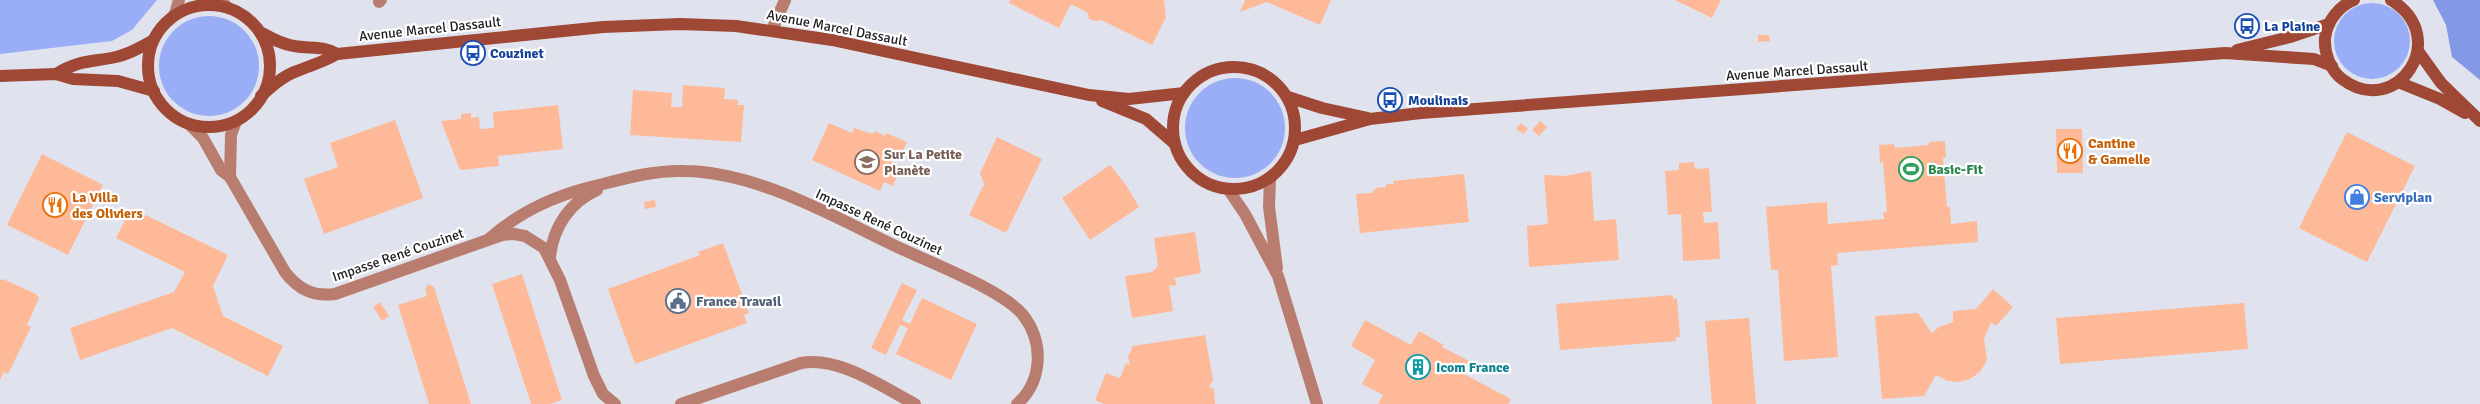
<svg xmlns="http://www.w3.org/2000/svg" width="2480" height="404" viewBox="0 0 2480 404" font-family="Signika,sans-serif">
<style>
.green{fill:#99aef6}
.forest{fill:#8499e6}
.building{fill:#feb999}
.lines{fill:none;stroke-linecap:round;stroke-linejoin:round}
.street{stroke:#b97d6f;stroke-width:12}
.secondary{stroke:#9e4835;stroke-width:12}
.labels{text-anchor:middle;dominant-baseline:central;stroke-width:4.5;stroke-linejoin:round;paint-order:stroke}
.transit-label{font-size:14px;font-weight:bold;fill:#164399;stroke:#fff;text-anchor:start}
.street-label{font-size:14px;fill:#1d1e22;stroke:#fff}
.food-label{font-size:14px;font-weight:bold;fill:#c56008;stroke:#fff;text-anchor:start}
.education-label{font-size:14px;font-weight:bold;fill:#785e54;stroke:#fff;text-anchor:start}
.leisure-label{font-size:14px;font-weight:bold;fill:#27864d;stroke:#fff;text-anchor:start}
.shop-label{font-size:14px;font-weight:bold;fill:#366cbe;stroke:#fff;text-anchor:start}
.service-label{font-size:14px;font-weight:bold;fill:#4e5e75;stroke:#fff;text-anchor:start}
.culture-label{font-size:14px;font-weight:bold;fill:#0d838f;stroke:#fff;text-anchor:start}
</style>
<rect width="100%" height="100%" fill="#e0e3ed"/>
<g class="green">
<polygon points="0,0 157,0 132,30 112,41 0,54"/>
<circle cx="2372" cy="41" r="38"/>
<circle cx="209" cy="66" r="50"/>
<circle cx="1235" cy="128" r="50"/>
</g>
<polygon class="forest" points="2433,0 2480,0 2480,80 2452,57 2446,25"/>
<g class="building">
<polygon points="1010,0 1164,0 1166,17 1152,45 1101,20 1095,21 1089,19 1088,13 1071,4 1059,28 1009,3"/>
<polygon points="1245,0 1331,0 1320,25 1267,2 1240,12"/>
<polygon points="1675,0 1721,0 1712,18"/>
<polygon points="1758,35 1769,35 1770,41 1758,42"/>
<polygon points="683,85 725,88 724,99 738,100 738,105 744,105 741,142 630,135 633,90 672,93 671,107 682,107"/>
<polygon points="558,105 563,149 498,156 499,166 460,170 441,121 461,119 461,114 471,113 471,118 479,117 480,129 494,128 493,112"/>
<polygon points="395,120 423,198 324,234 304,179 338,167 330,143"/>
<polygon points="1540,121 1547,127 1539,136 1532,130"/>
<polygon points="829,123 852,133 854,128 873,134 875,131 885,136 886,133 907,142 899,159 893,157 891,162 901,166 893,186 884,182 880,191 812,160"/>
<polygon points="1521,123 1528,129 1523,134 1516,129"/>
<polygon points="2056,129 2082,129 2083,173 2057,173"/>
<polygon points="2347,132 2415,166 2367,262 2299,228"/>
<polygon points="997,137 1042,159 1006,233 969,215 983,186 985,187 980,173"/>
<polygon points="1945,141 1946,157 1943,158 1947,207 1950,207 1951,224 1977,221 1978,242 1837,253 1838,265 1831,266 1838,357 1784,361 1778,270 1771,270 1766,207 1827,202 1828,224 1884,219 1883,212 1887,212 1883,162 1880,163 1879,145 1894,144 1895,148 1929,145 1929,142"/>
<polygon points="42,154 103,185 68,255 7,225"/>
<polygon points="1694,162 1695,169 1709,168 1712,212 1703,212 1704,223 1718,222 1720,259 1683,261 1681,214 1668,215 1665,171 1679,170 1679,163"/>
<polygon points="1110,165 1126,185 1139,207 1090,240 1062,198"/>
<polygon points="1591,171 1594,221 1616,219 1619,260 1529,267 1527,226 1548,224 1544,175 1564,176"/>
<polygon points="1464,174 1469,222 1360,233 1356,194 1371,193 1376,188 1386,187 1386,184 1394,184 1393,181"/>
<polygon points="655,200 656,207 645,209 644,202"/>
<polygon points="131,208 228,255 213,286 223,316 283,346 268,376 172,328 80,360 70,328 174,292 185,272 116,238"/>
<polygon points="1195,232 1201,273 1174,278 1177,284 1174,286 1169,285 1173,311 1132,318 1125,276 1152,272 1158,266 1154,238"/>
<polygon points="723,243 749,313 744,315 747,323 635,364 608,289 700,255 698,252"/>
<polygon points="522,274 562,400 550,404 531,404 492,284"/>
<polygon points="3,279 36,294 39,298 27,325 31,327 8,374 4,372 0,380 0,280"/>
<polygon points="902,283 917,290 902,320 910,324 922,298 977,324 951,380 896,354 908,328 900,325 886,355 871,348"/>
<polygon points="428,284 434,287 471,404 429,404 398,305 427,296 425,290"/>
<polygon points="1993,289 2013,307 1996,326 1991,322 1984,339 1987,360 1980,372 1970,379 1959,382 1948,381 1936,375 1924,396 1882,399 1875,316 1918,313 1932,333 1939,327 1953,322 1953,311 1976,309"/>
<polygon points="1673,295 1673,299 1677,298 1680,337 1676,337 1676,341 1560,350 1556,304"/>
<polygon points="380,302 389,316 382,321 373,307"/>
<polygon points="2244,303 2248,349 2060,364 2056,318"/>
<polygon points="1749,318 1756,404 1712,404 1705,321"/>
<polygon points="1365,320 1411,345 1419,331 1444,345 1442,347 1469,361 1462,373 1511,399 1508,404 1378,404 1383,395 1362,384 1375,360 1351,346"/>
<polygon points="1205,335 1213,380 1209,387 1214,389 1215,404 1104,404 1095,400 1106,373 1120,378 1126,363 1130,365 1128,357 1133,346"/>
</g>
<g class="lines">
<g class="street">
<polyline points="220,0 226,6"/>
<polyline points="379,2 381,0"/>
<polyline points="175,14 179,0"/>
<polyline points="772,30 785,0"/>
<path d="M190 125 203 138 221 170 230 177 285 272C298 289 313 297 335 294L502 235 514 234 525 236 544 248 560 280 594 376 603 394 615 404"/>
<polyline points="230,177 231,135 236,121"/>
<polyline points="1270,178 1269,207 1277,268"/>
<polyline points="1228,189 1245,214 1278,276 1317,404"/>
<path d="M489 239C521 210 561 193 603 184 630 177 657 170 685 171 760 172 837 219 904 250 934 264 1004 291 1023 315 1044 342 1043 381 1017 404"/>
<path d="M550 257C553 227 570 202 597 190"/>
<path d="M681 404 801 363C839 356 882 387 915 404"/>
</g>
<g class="secondary">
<path d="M2354 0C2339 6 2327 21 2325 38 2324 52 2330 70 2342 79 2396 120 2453 38 2391 0"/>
<circle cx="209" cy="66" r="61"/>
<path d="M260 32C271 38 281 44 294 46 311 49 322 45 337 54"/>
<polyline points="2237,50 2290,37 2329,24"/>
<polyline points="2418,51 2441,83 2480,121"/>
<circle cx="1234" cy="128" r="61"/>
<path d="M56 74C78 60 92 62 116 57 129 54 140 48 152 41"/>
<polyline points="0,76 56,74 73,79 118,81 154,91"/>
<polyline points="2398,82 2440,99 2465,113"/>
<path d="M261 96C272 86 283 76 297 71 311 65 324 62 337 54L603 27 680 24 736 26 832 40 1089 95 1129 99 1184 93"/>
<polyline points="1288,97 1322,108 1368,118"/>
<polyline points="1102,101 1146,119 1175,144"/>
<polyline points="1295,140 1370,119 1421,113 2225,53 2314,59 2332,66"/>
</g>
</g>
<defs>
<symbol id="bus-ring" viewBox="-11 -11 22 22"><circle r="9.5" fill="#fff" stroke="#1a4fb4" stroke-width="1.5"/><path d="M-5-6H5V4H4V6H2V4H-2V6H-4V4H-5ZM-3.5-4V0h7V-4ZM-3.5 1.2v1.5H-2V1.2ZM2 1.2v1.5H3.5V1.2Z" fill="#1a4fb4"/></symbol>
<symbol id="restaurant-ring" viewBox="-11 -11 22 22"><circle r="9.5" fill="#fff" stroke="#e8710a" stroke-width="1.5"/><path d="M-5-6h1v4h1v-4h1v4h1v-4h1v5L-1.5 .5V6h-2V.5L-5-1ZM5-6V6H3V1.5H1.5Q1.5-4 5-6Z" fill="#e8710a"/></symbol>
<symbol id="school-ring" viewBox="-11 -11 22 22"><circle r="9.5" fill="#fff" stroke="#8d6e63" stroke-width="1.5"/><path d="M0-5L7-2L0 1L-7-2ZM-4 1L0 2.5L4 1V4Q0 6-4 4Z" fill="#8d6e63"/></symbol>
<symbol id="stadium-ring" viewBox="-11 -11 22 22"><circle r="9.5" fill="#fff" stroke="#2e9e5b" stroke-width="1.5"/><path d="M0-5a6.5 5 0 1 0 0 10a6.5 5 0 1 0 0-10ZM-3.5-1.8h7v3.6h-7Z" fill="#2e9e5b"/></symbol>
<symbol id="shop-ring" viewBox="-11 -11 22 22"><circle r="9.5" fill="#fff" stroke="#3f7fe0" stroke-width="1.5"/><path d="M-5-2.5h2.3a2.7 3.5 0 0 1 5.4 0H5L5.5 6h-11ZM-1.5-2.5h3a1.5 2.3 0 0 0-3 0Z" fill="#3f7fe0"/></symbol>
<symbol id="civic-ring" viewBox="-11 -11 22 22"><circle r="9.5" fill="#fff" stroke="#5c6f8a" stroke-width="1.5"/><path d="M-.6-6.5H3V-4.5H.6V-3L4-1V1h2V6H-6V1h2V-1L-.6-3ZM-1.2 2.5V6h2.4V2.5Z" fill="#5c6f8a"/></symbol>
<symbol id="building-ring" viewBox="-11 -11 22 22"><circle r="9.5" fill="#fff" stroke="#0f9aa8" stroke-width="1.5"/><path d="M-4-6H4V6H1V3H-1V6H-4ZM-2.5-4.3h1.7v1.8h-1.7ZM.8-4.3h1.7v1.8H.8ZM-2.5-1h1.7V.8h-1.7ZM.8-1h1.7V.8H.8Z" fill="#0f9aa8"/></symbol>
</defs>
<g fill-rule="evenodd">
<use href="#bus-ring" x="2233" y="12" width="28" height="28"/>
<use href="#bus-ring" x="459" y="39" width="28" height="28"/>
<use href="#bus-ring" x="1376" y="86" width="28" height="28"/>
<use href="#restaurant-ring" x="2056" y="137" width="28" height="28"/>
<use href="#school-ring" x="853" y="148" width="28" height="28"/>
<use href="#stadium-ring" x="1897" y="155" width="28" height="28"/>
<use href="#shop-ring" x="2343" y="183" width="28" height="28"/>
<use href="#restaurant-ring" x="41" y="191" width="28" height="28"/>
<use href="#civic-ring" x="664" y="287" width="28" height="28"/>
<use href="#building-ring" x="1404" y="353" width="28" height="28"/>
</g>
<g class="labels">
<g class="transit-label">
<text x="2264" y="26">La Plaine</text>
<text x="490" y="53">Couzinet</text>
<text x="1408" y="100">Moulinais</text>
</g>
<g class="street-label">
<text transform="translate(837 28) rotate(11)">Avenue Marcel Dassault</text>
<text transform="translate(430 29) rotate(-6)">Avenue Marcel Dassault</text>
<text transform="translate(1797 71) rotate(-4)">Avenue Marcel Dassault</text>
<text transform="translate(879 222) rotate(25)">Impasse René Couzinet</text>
<text transform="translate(398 255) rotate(-19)">Impasse René Couzinet</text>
</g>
<g class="food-label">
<text x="2088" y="143">Cantine<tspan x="2088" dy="16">&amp; Gamelle</tspan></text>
<text x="72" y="197">La Villa<tspan x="72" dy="16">des Oliviers</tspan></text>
</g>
<g class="education-label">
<text x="884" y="154">Sur La Petite<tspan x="884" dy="16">Planète</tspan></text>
</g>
<g class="leisure-label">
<text x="1928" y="169">Basic-Fit</text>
</g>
<g class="shop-label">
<text x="2374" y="197">Serviplan</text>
</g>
<g class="service-label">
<text x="696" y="301">France Travail</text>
</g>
<g class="culture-label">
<text x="1436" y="367">Icom France</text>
</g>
</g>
</svg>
